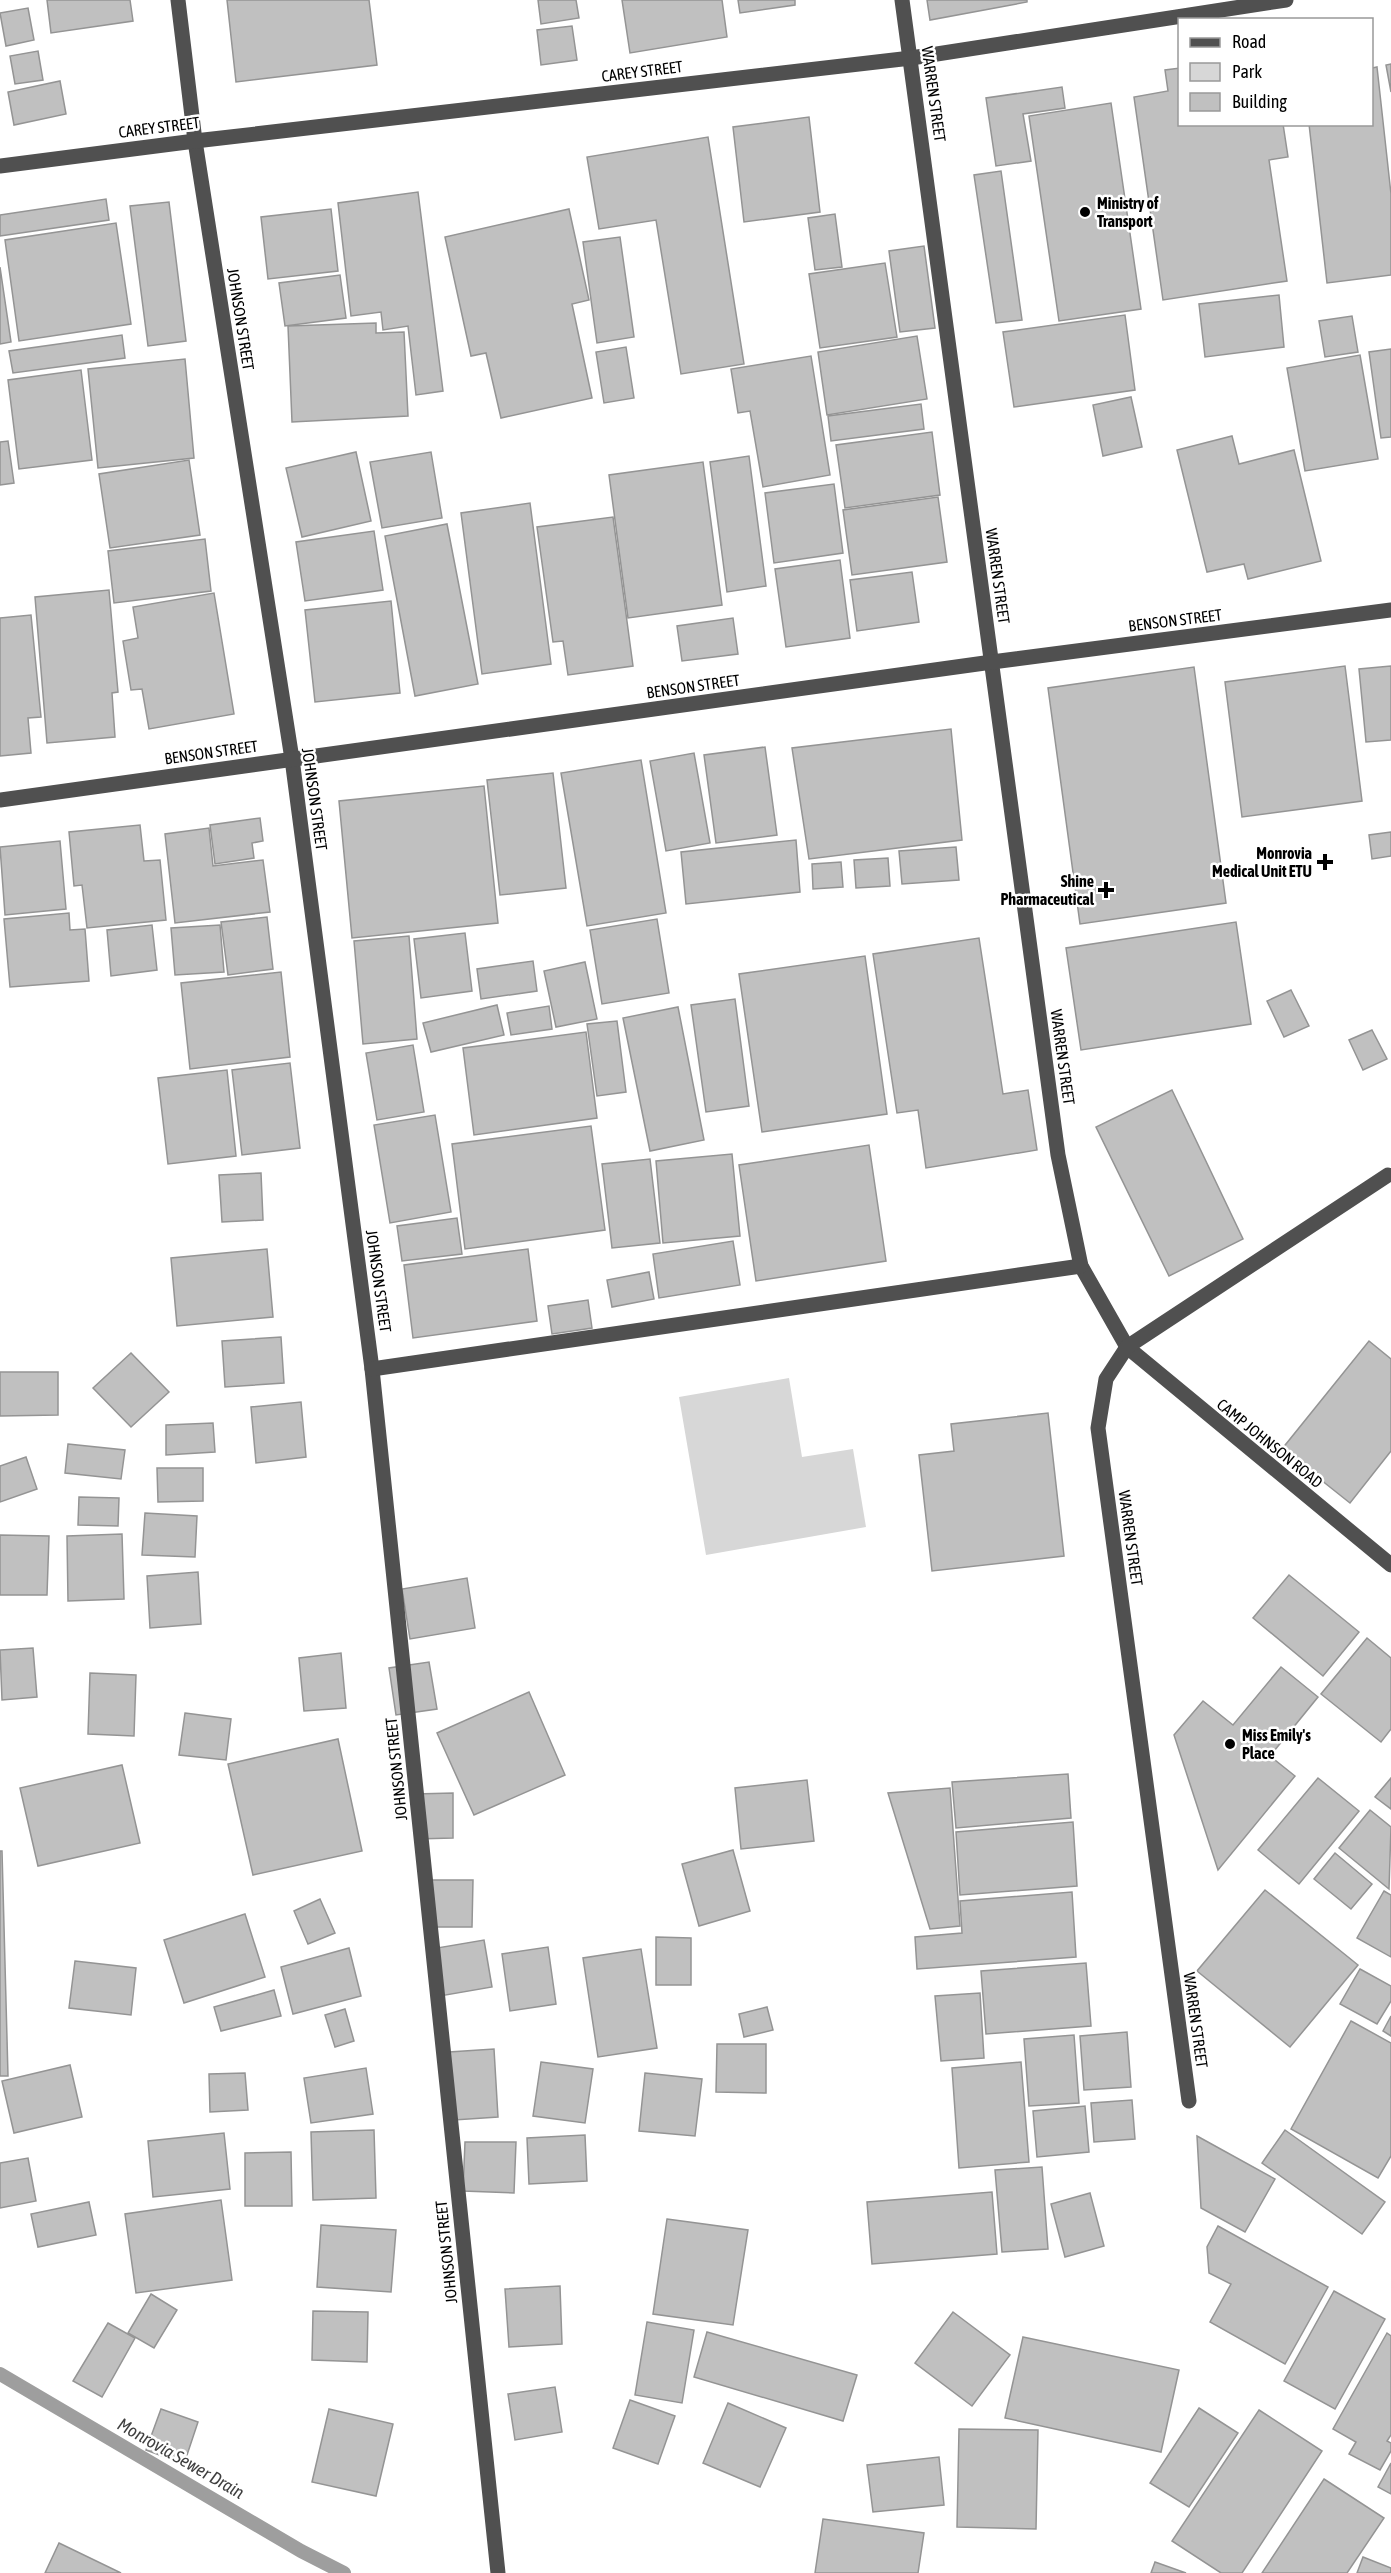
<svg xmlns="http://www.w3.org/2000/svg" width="1391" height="2573" viewBox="0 0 1391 2573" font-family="'Asap Condensed',sans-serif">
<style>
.green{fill:#d7d7d7}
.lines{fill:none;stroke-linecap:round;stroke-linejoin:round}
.stream{stroke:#9e9e9e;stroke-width:14}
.building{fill:#c0c0c0;stroke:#949494;stroke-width:1.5}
.minor{stroke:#505050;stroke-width:15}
.poi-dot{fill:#000;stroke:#fff;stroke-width:2}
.labels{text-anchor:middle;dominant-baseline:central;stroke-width:5;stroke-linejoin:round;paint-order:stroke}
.street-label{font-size:16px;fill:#000;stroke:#fff}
.poi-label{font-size:16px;font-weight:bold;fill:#000;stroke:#fff;text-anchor:start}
.water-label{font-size:18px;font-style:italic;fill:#3f3f3f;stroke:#fff}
</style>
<rect width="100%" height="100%" fill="#fff"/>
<polygon class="green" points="789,1378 802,1457 853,1449 866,1527 706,1555 679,1397"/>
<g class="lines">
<polyline class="stream" points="0,2374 301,2551 344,2573"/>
</g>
<g class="building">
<polygon points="47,0 130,0 133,21 51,33"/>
<polygon points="227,0 369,0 377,65 236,82"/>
<polygon points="538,0 576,0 579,18 541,24"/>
<polygon points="622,0 722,0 727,37 630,53"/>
<polygon points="738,0 795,0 795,5 740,13"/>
<polygon points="927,0 1027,0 1027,2 930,20"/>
<polygon points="28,8 34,40 6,46 0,13"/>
<polygon points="572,26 577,60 541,65 537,30"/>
<polygon points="38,51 43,80 15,84 10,56"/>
<polygon points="1391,64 1391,92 1386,65"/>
<polygon points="1377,67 1391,194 1391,275 1327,283 1309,124 1372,124 1372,68"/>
<polygon points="1180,68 1180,124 1283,124 1288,157 1269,160 1287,281 1163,300 1134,97 1168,91 1165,70"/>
<polygon points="60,81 66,114 14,125 8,92"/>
<polygon points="1062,87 1065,108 1023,114 1031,161 996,166 986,98"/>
<polygon points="1111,103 1141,309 1059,321 1029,116"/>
<polygon points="809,117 820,212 744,222 733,127"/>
<polygon points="708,137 744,364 681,374 656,220 599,229 587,157"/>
<polygon points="1001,171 1022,320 996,323 974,175"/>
<polygon points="418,192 443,391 416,395 408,326 383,330 381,312 351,316 338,203"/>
<polygon points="106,199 109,220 0,236 0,215"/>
<polygon points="169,202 186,341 148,346 130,206"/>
<polygon points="331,209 338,271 268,279 261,217"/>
<polygon points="569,209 589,300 572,304 592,398 501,418 486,353 471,356 445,237"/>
<polygon points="835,214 842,267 815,270 808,218"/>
<polygon points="116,223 131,324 19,341 5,240"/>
<polygon points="620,237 634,337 597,343 583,242"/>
<polygon points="924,246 935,328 900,332 889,251"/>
<polygon points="885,263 897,337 820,348 809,274"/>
<polygon points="0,267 11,342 0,344"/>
<polygon points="340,275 346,318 285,326 279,283"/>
<polygon points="1279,295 1284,347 1205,357 1199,304"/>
<polygon points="1125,315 1135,390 1014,407 1003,332"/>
<polygon points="1352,316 1358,352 1325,357 1319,321"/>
<polygon points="376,323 376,333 404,332 408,416 292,422 288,326"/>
<polygon points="122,335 125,358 13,373 9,351"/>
<polygon points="917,336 927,399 827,415 818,352"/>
<polygon points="626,347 634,398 604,403 596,352"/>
<polygon points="1391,349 1391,437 1381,438 1369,352"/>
<polygon points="1360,355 1378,459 1305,471 1287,368"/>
<polygon points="811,356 830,475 763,487 750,411 738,413 731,369"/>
<polygon points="185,359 194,458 98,468 88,369"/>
<polygon points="81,370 92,460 19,469 8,380"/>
<polygon points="1131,397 1142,447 1103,456 1093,405"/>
<polygon points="921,404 924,429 831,441 828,416"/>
<polygon points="932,432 940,495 845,508 836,445"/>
<polygon points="1232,436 1239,464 1294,450 1321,561 1248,579 1244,564 1207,572 1177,450"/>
<polygon points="8,441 14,483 0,485 0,442"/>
<polygon points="356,452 371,521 302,537 286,468"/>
<polygon points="431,452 442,518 382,528 370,462"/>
<polygon points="749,456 766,586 727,592 710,462"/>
<polygon points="189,460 200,535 110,548 99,474"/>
<polygon points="703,462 722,605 628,618 609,475"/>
<polygon points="834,484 843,553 774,563 765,493"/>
<polygon points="938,497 947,562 852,575 843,510"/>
<polygon points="530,503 551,664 482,674 461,513"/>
<polygon points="613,517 633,666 568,675 563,641 553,642 537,527"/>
<polygon points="447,524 478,684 415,696 385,536"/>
<polygon points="374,531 383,590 305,601 296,542"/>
<polygon points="205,539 211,591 114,603 108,551"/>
<polygon points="840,560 850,638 786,647 775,569"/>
<polygon points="912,572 919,622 857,631 850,580"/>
<polygon points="109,590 118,692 112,693 115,737 47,743 35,597"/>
<polygon points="214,593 234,714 149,729 142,689 131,690 123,641 138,638 133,607"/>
<polygon points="391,601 400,693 315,702 305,610"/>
<polygon points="31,615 41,717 28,718 31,753 0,756 0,618"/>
<polygon points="733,618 738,654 682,661 677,626"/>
<polygon points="1345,666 1362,801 1242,817 1225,682"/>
<polygon points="1391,666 1391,740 1366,742 1359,669"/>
<polygon points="1194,667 1226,903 1080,924 1048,688"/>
<polygon points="951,729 962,840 809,859 792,748"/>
<polygon points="765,747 777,835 716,843 704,755"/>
<polygon points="694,753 710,843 666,851 650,761"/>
<polygon points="641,760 666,913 587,926 561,773"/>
<polygon points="553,773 566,888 500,895 487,780"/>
<polygon points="484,786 498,923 352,938 339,801"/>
<polygon points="260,818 263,841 252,843 254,858 215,864 210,825"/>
<polygon points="140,825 144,861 160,860 166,920 87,928 82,885 74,886 69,832"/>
<polygon points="209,828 213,866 263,860 270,912 175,923 165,834"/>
<polygon points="1391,832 1391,856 1372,859 1369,835"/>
<polygon points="796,840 800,892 686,904 681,852"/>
<polygon points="60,841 66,909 5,915 0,847"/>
<polygon points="956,847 959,880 902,884 899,851"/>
<polygon points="888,858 890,886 856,888 854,860"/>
<polygon points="841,862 843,887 813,889 812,864"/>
<polygon points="69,913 70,930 85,929 89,981 10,987 4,919"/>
<polygon points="267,917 273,969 228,975 221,922"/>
<polygon points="657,919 669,993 602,1004 590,930"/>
<polygon points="1236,922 1251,1024 1081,1050 1066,948"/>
<polygon points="152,925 157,970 111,976 107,930"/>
<polygon points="220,925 224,972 175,975 171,928"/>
<polygon points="465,933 472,991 421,998 414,939"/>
<polygon points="409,936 417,1039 363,1044 354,941"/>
<polygon points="979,938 1003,1094 1028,1090 1037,1150 926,1168 918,1110 897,1113 873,954"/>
<polygon points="865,956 887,1114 762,1132 739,974"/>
<polygon points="533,961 537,991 481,999 477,969"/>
<polygon points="585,962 597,1019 556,1027 544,971"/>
<polygon points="281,972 290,1057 190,1069 181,983"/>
<polygon points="1291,990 1309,1026 1284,1037 1267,1001"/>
<polygon points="735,999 749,1106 706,1112 691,1005"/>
<polygon points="497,1005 504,1035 431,1052 423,1023"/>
<polygon points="549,1006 552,1029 511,1035 507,1013"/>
<polygon points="678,1007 704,1140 650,1151 623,1018"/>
<polygon points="617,1021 626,1092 597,1096 587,1024"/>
<polygon points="1372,1030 1387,1059 1363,1070 1349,1040"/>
<polygon points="586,1032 597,1118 474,1135 463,1048"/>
<polygon points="413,1045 424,1112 377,1120 366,1053"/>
<polygon points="290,1063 300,1148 242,1155 232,1070"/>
<polygon points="227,1070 236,1156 168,1164 158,1078"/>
<polygon points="1172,1090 1243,1239 1169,1276 1096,1127"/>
<polygon points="435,1115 451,1212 390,1223 374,1125"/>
<polygon points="591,1126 605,1230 465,1249 452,1144"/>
<polygon points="869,1145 886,1261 756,1281 739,1165"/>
<polygon points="732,1154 740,1236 663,1243 656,1161"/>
<polygon points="650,1159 660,1243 612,1248 602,1164"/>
<polygon points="261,1173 263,1220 222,1222 219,1175"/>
<polygon points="457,1218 462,1254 402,1261 397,1226"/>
<polygon points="733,1241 740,1285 659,1298 653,1254"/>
<polygon points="267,1249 273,1317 177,1326 171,1258"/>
<polygon points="528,1249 537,1321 413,1338 404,1265"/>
<polygon points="649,1272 654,1299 612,1307 607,1280"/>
<polygon points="588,1300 592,1328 552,1334 548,1306"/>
<polygon points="281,1337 284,1383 225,1387 222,1341"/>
<polygon points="1369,1341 1391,1359 1391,1451 1350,1503 1282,1449"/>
<polygon points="131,1353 169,1392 131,1427 93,1388"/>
<polygon points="0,1372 58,1372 58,1415 0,1416"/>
<polygon points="301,1402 306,1457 256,1463 251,1407"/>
<polygon points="1048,1413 1064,1556 932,1571 919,1455 954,1451 951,1424"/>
<polygon points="213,1423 215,1452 166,1455 166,1425"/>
<polygon points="68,1444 125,1450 121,1479 65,1473"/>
<polygon points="26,1457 37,1489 0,1502 0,1466"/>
<polygon points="157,1468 203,1468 203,1501 158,1502"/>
<polygon points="79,1497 119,1498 118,1526 78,1525"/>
<polygon points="145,1513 197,1516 195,1557 142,1555"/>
<polygon points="122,1534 124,1599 68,1601 67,1536"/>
<polygon points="0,1535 49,1536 47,1595 0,1595"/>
<polygon points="198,1572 201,1624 150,1628 147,1576"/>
<polygon points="1289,1575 1359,1632 1323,1676 1253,1618"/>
<polygon points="467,1578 475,1628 410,1639 402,1589"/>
<polygon points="1367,1638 1391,1658 1391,1729 1381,1742 1321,1694"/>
<polygon points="33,1648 37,1697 2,1700 0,1650"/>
<polygon points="341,1653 346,1708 304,1711 299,1658"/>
<polygon points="429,1662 437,1709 396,1715 389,1668"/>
<polygon points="1281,1667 1318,1697 1270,1756 1295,1776 1218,1870 1174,1735 1203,1701 1233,1725"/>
<polygon points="90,1673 136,1675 134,1736 88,1734"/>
<polygon points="529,1692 565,1775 474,1815 437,1733"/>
<polygon points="185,1713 231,1719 226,1760 179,1755"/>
<polygon points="338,1739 362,1851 253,1875 228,1764"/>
<polygon points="122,1765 140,1843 38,1866 20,1788"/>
<polygon points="1068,1774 1071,1818 956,1828 952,1782"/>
<polygon points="1318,1778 1359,1811 1299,1884 1258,1850"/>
<polygon points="1391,1778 1391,1809 1375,1797"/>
<polygon points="807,1780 814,1841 741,1849 735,1788"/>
<polygon points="950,1788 960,1926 930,1929 888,1793"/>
<polygon points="453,1793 453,1838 416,1839 415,1794"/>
<polygon points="1370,1810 1391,1827 1389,1889 1339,1848"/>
<polygon points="1073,1822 1077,1886 960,1895 956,1832"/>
<polygon points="733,1850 750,1911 699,1926 682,1864"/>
<polygon points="0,1851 2,1851 8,2076 0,2076"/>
<polygon points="1335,1853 1372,1884 1351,1909 1314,1879"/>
<polygon points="426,1880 473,1880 472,1927 426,1927"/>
<polygon points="1265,1890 1358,1965 1290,2047 1197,1971"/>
<polygon points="1384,1891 1391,1895 1391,1957 1357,1938"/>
<polygon points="1072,1892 1076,1957 917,1969 915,1937 962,1933 960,1901"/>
<polygon points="320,1899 335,1933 308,1944 294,1911"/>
<polygon points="245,1914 265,1977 184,2003 164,1940"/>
<polygon points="656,1937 691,1938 691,1985 656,1985"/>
<polygon points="484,1940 492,1987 440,1996 431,1949"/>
<polygon points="548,1947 556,2004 510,2011 502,1954"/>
<polygon points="349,1948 361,1996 293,2014 281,1967"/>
<polygon points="641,1949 657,2048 598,2057 583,1958"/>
<polygon points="75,1961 136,1968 131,2015 69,2008"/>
<polygon points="1086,1963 1091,2026 986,2034 981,1971"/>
<polygon points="1360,1969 1391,1986 1391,2001 1377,2024 1340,2004"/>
<polygon points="274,1990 281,2016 221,2031 214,2007"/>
<polygon points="980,1993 984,2058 941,2061 935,1996"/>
<polygon points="767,2007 773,2030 744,2037 739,2014"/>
<polygon points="345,2009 354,2041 335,2047 325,2015"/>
<polygon points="1391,2016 1391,2036 1383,2031"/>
<polygon points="1351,2021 1391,2043 1391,2156 1378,2178 1291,2129"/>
<polygon points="1127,2032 1131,2087 1084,2090 1080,2036"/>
<polygon points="1074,2035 1079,2103 1029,2106 1024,2039"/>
<polygon points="717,2044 766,2044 766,2093 716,2092"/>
<polygon points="494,2049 498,2117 454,2120 449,2052"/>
<polygon points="541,2062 593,2069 585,2123 533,2116"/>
<polygon points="1021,2062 1029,2162 959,2168 952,2068"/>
<polygon points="70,2065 82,2117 14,2133 2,2081"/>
<polygon points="366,2068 373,2114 311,2123 304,2078"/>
<polygon points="245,2073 248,2110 210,2112 209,2074"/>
<polygon points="645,2073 702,2079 695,2136 639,2131"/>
<polygon points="1132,2100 1135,2139 1094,2142 1091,2103"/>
<polygon points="1085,2106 1089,2152 1037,2157 1033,2111"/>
<polygon points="374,2130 376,2198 313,2200 311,2132"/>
<polygon points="1285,2130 1385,2202 1362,2234 1262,2163"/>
<polygon points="224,2133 230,2189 153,2197 148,2141"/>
<polygon points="585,2135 587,2181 529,2184 527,2138"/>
<polygon points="1197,2136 1275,2179 1245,2232 1201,2208"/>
<polygon points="465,2142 516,2142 514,2193 463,2191"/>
<polygon points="291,2152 292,2206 245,2206 245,2153"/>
<polygon points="28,2158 36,2201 0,2208 0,2163"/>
<polygon points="1042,2167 1048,2249 1002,2252 995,2170"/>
<polygon points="992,2192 997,2254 872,2264 867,2202"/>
<polygon points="1090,2193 1104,2246 1065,2257 1051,2204"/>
<polygon points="221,2200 232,2280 136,2293 125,2214"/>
<polygon points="89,2202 96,2235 38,2247 31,2214"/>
<polygon points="667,2219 748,2230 733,2325 653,2314"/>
<polygon points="321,2225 396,2230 391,2292 317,2287"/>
<polygon points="1218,2226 1328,2287 1285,2364 1210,2322 1231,2284 1209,2273 1207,2247"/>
<polygon points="560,2286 562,2344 509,2347 505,2289"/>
<polygon points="1334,2291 1385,2319 1335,2409 1284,2381"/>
<polygon points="151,2294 177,2310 154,2348 128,2333"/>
<polygon points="313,2311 368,2312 367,2362 312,2360"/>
<polygon points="953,2312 1010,2355 972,2406 915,2363"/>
<polygon points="647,2322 694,2330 682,2403 635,2395"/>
<polygon points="108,2323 135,2338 102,2397 73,2381"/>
<polygon points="707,2332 857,2375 843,2421 694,2377"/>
<polygon points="1387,2333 1391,2336 1391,2435 1387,2441 1391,2443 1391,2451 1380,2470 1349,2454 1356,2442 1333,2429"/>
<polygon points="1023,2337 1179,2370 1161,2452 1005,2418"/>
<polygon points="555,2387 562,2432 515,2440 508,2394"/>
<polygon points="630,2400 675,2416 658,2464 613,2448"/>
<polygon points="728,2403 786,2428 760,2487 703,2463"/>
<polygon points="1199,2408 1238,2433 1189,2507 1150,2483"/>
<polygon points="161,2409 198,2422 184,2464 146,2450"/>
<polygon points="329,2409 393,2424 376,2496 312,2482"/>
<polygon points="1259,2410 1322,2451 1242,2573 1221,2573 1172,2541"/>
<polygon points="959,2429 1038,2430 1036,2529 957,2527"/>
<polygon points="939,2457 944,2505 873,2512 867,2465"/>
<polygon points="1391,2463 1391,2494 1378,2487"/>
<polygon points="1324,2479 1384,2518 1347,2573 1262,2573"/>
<polygon points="823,2519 924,2533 918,2573 815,2573"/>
<polygon points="59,2543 121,2573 45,2573"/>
<polygon points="1363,2557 1391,2568 1391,2573 1357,2573"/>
<polygon points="1155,2562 1186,2573 1151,2573"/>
</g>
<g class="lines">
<g class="minor">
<polyline points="178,0 195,141 292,759 372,1369 498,2573"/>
<polyline points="902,0 1058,1155 1081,1266 1127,1347 1391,1565"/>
<polyline points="0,166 195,141 911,58 1286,0"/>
<polyline points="0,800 992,662 1391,610"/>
<polyline points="372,1369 1081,1266"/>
<polyline points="1189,2101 1098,1428 1106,1379 1127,1347 1388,1175"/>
</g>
</g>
<g class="poi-dot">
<circle cx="1085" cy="212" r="6"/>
<path d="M1322 853h6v6h6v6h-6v6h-6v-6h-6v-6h6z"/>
<path d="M1103 881h6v6h6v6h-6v6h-6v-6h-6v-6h6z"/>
<circle cx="1230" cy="1744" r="6"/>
</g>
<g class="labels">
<g class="street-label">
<text transform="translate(642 71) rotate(-7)">CAREY STREET</text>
<text transform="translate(934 94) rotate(82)">WARREN STREET</text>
<text transform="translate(159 127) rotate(-7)">CAREY STREET</text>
<text transform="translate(241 319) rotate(81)">JOHNSON STREET</text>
<text transform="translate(998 576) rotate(82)">WARREN STREET</text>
<text transform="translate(1175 620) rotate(-7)">BENSON STREET</text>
<text transform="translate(693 686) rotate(-8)">BENSON STREET</text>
<text transform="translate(211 752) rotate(-8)">BENSON STREET</text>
<text transform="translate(315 799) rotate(82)">JOHNSON STREET</text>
<text transform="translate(1063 1057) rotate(82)">WARREN STREET</text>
<text transform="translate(379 1281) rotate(82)">JOHNSON STREET</text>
<text transform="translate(1270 1443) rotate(39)">CAMP JOHNSON ROAD</text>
<text transform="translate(1131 1538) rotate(82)">WARREN STREET</text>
<text transform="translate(396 1769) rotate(-96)">JOHNSON STREET</text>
<text transform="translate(1196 2020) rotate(82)">WARREN STREET</text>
<text transform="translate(446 2252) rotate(-96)">JOHNSON STREET</text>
</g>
<g class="poi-label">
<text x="1097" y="203">Ministry of<tspan x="1097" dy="18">Transport</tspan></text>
<text x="1312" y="853" text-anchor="end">Monrovia<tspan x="1312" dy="18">Medical Unit ETU</tspan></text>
<text x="1094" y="881" text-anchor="end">Shine<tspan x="1094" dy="18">Pharmaceutical</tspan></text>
<text x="1242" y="1735">Miss Emily's<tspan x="1242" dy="18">Place</tspan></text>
</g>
<g class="water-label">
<text transform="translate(181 2458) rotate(30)">Monrovia Sewer Drain</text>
</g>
</g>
<rect x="1178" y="18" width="195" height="108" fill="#ffffff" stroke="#999999" stroke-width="1.5"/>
<rect x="1190" y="38" width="30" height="9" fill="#505050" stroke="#999999" stroke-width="1.5"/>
<text x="1232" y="48" font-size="18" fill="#000000">Road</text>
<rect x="1190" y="63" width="30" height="18" fill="#d7d7d7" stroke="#999999" stroke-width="1.5"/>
<text x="1232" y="78" font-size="18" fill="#000000">Park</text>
<rect x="1190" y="93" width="30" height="18" fill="#c0c0c0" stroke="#999999" stroke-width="1.5"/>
<text x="1232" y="108" font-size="18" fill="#000000">Building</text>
</svg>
